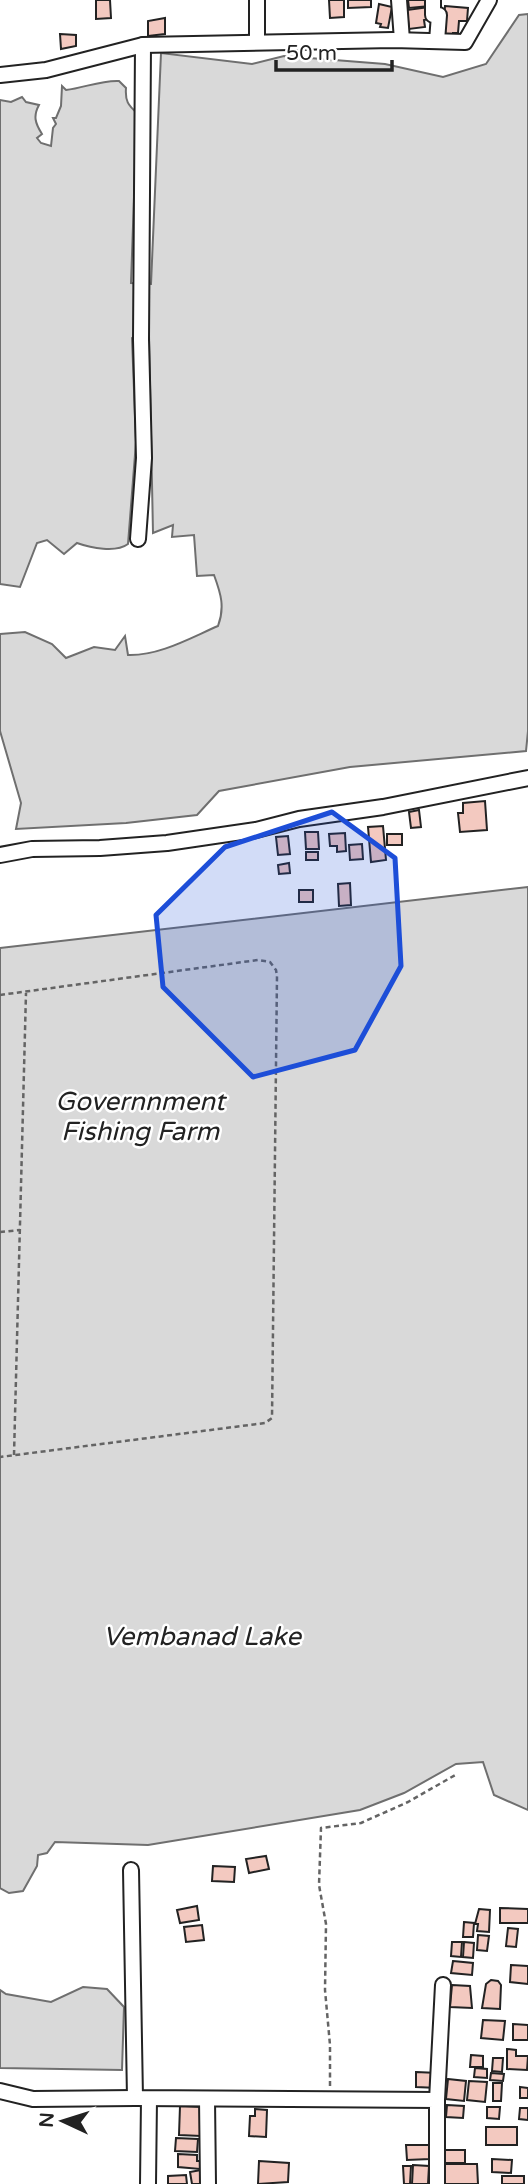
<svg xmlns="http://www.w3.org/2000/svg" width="528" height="2184" viewBox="0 0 528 2184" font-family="'Varela Round',sans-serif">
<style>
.water{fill:#d9d9d9;stroke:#6f6f6f;stroke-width:2}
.building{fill:#f3c9c0;stroke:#222;stroke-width:2}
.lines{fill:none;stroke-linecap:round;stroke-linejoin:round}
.street-casing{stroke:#222;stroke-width:18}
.path{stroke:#646464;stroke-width:2.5;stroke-dasharray:5 3.5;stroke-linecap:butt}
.street{stroke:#fff;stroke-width:14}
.marked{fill:#1d4ed8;fill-opacity:0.2;stroke:#1d4ed8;stroke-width:5;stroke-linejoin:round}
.labels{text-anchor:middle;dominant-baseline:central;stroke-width:5;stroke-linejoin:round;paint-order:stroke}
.water-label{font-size:26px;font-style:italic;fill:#222;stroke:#fff}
</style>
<rect width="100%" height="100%" fill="#fff"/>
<g class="water">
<path d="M528 14V731L526 751 350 767 219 791 197 815 126 823 16 829 21 803 0 731V634L25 632 52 644 66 658 94 647 115 650 125 636 128 655C159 656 190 638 218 626 225 607 221 594 214 575L197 576 194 535 172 537 173 525 153 533 149 335 132 338 136 442 128 544C116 553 91 548 77 543L64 554 47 540 37 543 20 587 0 584V100L11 102 22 97 26 102 39 105C33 116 35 123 42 134L37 138 41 143 51 146 53 128 56 124 53 118H56L61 106 62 86 66 90C84 88 101 80 119 81L126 88C125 101 128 105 137 113L131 283 151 284 161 53 252 64 284 56 385 64 443 77 486 64 519 15Z"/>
<polygon points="528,887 528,1810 494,1795 483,1762 456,1764 404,1793 360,1810 148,1845 55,1842 47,1853 38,1855 37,1866 23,1891 9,1893 0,1888 0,948"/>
<polygon points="83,1987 107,1989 124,2007 122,2070 0,2068 0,1990 6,1994 51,2002"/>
</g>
<g class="building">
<polygon points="96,0 110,0 111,18 96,19"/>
<polygon points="329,0 344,0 344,17 330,18"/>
<polygon points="348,0 371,0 371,7 348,8"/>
<polygon points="408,0 429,0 430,6 409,8"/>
<polygon points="379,4 392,7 388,28 380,27 381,24 376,23"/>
<polygon points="445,6 468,8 467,21 459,21 458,33 453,33 453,37 444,37 445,32 443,32"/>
<polygon points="429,7 430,19 424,20 425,27 409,29 407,10"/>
<polygon points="165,18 165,34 148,36 148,21"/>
<polygon points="60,34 76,35 76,46 61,49"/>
<polygon points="485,801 487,830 460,832 458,813 463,813 463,803"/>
<polygon points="419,810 421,827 411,828 409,812"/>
<polygon points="383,826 386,860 371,862 368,827"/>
<polygon points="305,832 318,832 319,849 306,849"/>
<polygon points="345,833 346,851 337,852 337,846 330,846 329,834"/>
<rect x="387" y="834" width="15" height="11"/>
<polygon points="288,836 290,854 278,855 276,837"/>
<polygon points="362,844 363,859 350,860 349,845"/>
<rect x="306" y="852" width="12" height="8"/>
<polygon points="289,863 290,873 279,874 278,865"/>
<polygon points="350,883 351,905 339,906 338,884"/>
<rect x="299" y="890" width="14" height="12"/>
<polygon points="266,1856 269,1869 249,1873 246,1859"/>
<polygon points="213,1866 235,1867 234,1882 212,1881"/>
<polygon points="197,1906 199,1920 180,1923 177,1910"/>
<polygon points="500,1908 528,1909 528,1923 500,1923"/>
<polygon points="479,1909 490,1910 489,1932 477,1931 478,1924 475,1924"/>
<polygon points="464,1922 474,1923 473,1937 463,1937"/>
<polygon points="202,1925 204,1940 186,1942 184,1927"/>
<polygon points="508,1928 518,1929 516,1947 506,1946"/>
<polygon points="478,1935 489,1936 487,1951 477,1950"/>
<polygon points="452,1942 462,1942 461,1957 451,1956"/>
<polygon points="464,1942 474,1943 473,1958 463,1957"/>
<polygon points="453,1961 473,1963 472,1975 451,1973"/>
<polygon points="511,1965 528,1966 528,1984 510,1982"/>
<polygon points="491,1980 498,1981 501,1985 500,2009 482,2008 486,1984"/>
<polygon points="452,1985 470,1986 472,2008 450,2007"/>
<polygon points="483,2020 505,2021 503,2040 481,2038"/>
<polygon points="513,2024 528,2025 528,2040 513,2040"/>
<polygon points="507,2049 516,2050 516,2056 528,2056 527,2070 507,2069"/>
<polygon points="471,2055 483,2056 483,2067 470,2067"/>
<polygon points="493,2058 503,2058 502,2072 492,2071"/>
<polygon points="475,2068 487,2069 487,2078 474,2077"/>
<polygon points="416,2072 438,2073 438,2088 416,2087"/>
<polygon points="491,2073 504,2074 503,2081 490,2080"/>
<polygon points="448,2079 466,2081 464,2101 446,2099"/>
<polygon points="469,2081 487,2082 485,2102 467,2100"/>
<polygon points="493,2083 502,2083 501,2101 493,2101"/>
<polygon points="520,2087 528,2088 528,2098 520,2098"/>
<polygon points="447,2105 464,2106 463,2118 446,2117"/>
<polygon points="180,2106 202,2107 201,2136 179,2135"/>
<polygon points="487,2107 500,2107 499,2119 487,2118"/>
<polygon points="520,2108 528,2108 528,2120 519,2119"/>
<polygon points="255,2109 267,2110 266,2137 249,2136 250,2116 255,2116"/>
<rect x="486" y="2127" width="31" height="18"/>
<polygon points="176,2138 198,2139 197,2152 175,2151"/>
<polygon points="406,2145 430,2145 430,2159 407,2160"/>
<rect x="445" y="2150" width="20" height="13"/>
<polygon points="178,2154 197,2155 197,2161 200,2161 200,2169 178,2167"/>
<polygon points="492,2159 512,2160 511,2173 492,2172"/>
<polygon points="259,2161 289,2163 288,2182 258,2184"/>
<polygon points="442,2164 477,2164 478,2184 442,2184"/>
<polygon points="413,2165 429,2166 428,2184 412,2184"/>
<polygon points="403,2166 411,2166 410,2184 404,2184"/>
<polygon points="201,2170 203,2184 192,2184 190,2172"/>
<polygon points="186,2175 187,2184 168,2184 168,2176"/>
<rect x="502" y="2176" width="22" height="8"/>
</g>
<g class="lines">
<defs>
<g id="street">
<polyline points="257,0 257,42"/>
<polyline points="399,0 402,40"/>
<polyline points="433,0 433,15 439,15 437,41"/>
<polyline points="0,75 46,70 143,45 393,40 465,42 489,0"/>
<polyline points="138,539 144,458 141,340 143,45"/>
<polyline points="0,855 32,849 100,848 167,843 256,830 299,819 383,807 528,778"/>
<polyline points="131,1870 135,2098 437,2100 437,2184"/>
<polyline points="0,2091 33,2099 135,2098"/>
<polyline points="207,2099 208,2184"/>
<polyline points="437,2100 443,1985"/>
<polyline points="148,2184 149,2099"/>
</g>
</defs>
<use href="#street" class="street-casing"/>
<g class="path">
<polyline points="0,995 258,960 270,962 276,970 277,976 272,1418 265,1423 0,1457"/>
<polyline points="0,1232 20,1230"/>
<polyline points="14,1455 26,993"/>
<polyline points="330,2086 330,2045 325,1990 326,1924 319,1885 321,1828 361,1823 408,1802 457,1774"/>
</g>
<use href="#street" class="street"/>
</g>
<path class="marked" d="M332 812 395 858 401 966 355 1050 253 1077 163 987 156 915 225 847Z"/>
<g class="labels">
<g class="water-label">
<text x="140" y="1101">Governnment<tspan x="140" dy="30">Fishing Farm</tspan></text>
<text x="202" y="1636">Vembanad Lake</text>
</g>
</g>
<g transform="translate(63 2121) rotate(274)" stroke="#ffffff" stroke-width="5" paint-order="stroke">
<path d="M0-5L12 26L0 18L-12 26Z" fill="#222222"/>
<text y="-10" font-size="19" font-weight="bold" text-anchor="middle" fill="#222222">N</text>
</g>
<path d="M276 60v10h116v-10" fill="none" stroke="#222222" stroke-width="3.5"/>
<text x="286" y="60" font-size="21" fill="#222222" stroke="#ffffff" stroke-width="5" paint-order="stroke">50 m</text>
</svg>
